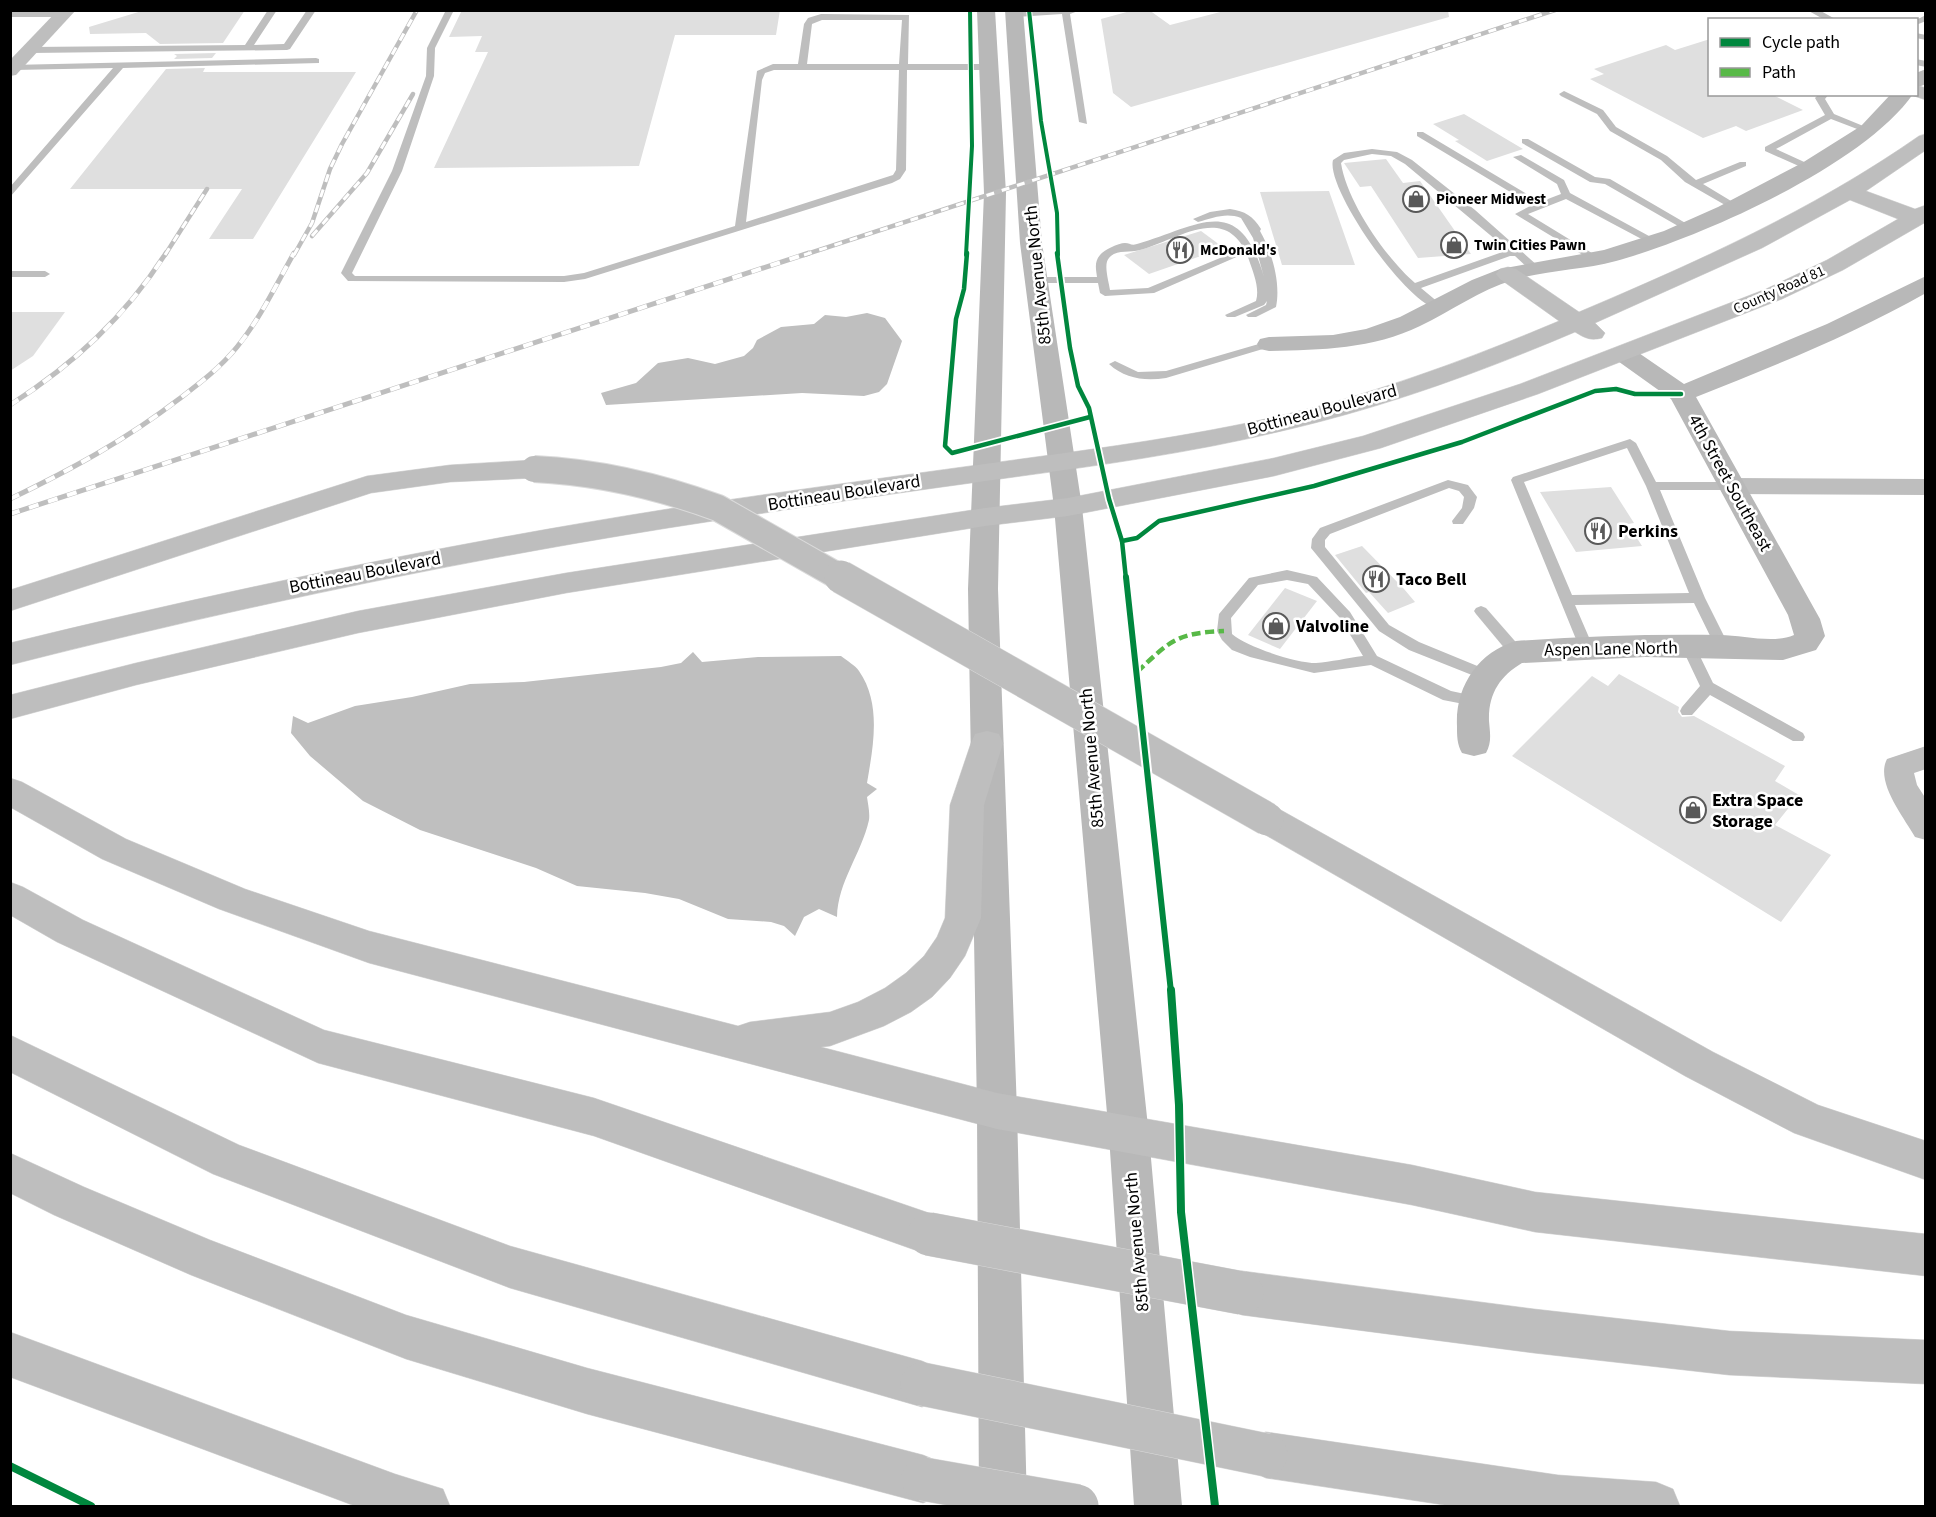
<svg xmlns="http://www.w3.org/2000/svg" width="1936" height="1517" viewBox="0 0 1936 1517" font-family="'Source Sans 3',sans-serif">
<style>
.water{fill:#bfbfbf}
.building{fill:#dfdfdf}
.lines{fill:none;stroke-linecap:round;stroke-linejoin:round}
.highway-casing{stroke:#dbdbdb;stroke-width:1}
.lane{fill:#bebebe;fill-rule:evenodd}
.street{fill:#bebebe;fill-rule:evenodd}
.secondary{fill:#b8b8b8;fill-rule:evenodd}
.highway{fill:#bebebe;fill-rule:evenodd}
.rail-far1-casing{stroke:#bebebe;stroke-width:4.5}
.rail-casing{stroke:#bebebe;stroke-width:5}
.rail-far1{stroke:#fff;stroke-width:3;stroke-dasharray:8;stroke-linecap:butt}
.rail{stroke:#fff;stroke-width:4;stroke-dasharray:10;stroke-linecap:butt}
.highway-bridge-far2-casing{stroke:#dbdbdb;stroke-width:28;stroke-linecap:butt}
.highway-bridge-far1-casing{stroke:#dbdbdb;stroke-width:34;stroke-linecap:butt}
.highway-bridge-casing{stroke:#dbdbdb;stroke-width:44;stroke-linecap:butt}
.highway-bridge-far2{stroke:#bebebe;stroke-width:26}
.highway-bridge-far1{stroke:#bebebe;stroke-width:33}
.highway-bridge{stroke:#bebebe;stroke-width:43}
.quiet{stroke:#58b947;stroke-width:4.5;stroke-dasharray:9 4.5;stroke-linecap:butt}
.cycleway-far3-casing{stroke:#fff;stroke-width:6}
.cycleway-far2-casing{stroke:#fff;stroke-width:8}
.cycleway-far1-casing{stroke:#fff;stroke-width:10}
.cycleway-casing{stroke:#fff;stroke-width:11}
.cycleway-far3{stroke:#00873e;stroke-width:4}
.cycleway-far2{stroke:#00873e;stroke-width:4.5}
.cycleway-far1{stroke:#00873e;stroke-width:6}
.cycleway{stroke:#00873e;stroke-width:8}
.labels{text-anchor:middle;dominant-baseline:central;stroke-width:5;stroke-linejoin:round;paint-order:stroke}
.far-poi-label{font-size:15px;font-weight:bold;fill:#000;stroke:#fff;text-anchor:start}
.far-street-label{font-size:15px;fill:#000;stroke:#fff}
.street-label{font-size:18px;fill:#000;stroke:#fff}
.poi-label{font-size:18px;font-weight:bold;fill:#000;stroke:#fff;text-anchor:start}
</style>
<rect width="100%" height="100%" fill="#fff"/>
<g class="water">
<polygon points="867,313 885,318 902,341 887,384 879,392 864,396 802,393 606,405 601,393 636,383 658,363 688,358 715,364 744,356 753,348 757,340 781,327 814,324 825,315 846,317"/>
<path d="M693 652 702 662 758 657 841 656C847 661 855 665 859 671 882 704 873 747 867 783L877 789 867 797C868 804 870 813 869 820 861 855 838 881 837 917L819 909 804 917 795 936 784 926 771 922 728 919 679 899 645 893 577 886 536 868 420 830 363 801 310 756 291 733 293 716 308 723 355 706 412 697 470 684 524 682 661 667 681 663Z"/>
</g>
<g class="building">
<polygon points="145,10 245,10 223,43 160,44 146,33 90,34 89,27"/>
<polygon points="462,10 780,10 776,35 675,35 639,166 434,168 488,52 475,52 482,36 449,37"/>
<polygon points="1134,10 1149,10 1170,25 1228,10 1448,10 1449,17 1131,107 1113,93 1101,19"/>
<polygon points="1710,39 1710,94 1771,94 1803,110 1746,131 1736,126 1703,138 1590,79 1604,74 1594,69 1666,45 1675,50"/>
<polygon points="216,53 212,58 174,59 177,56 174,54"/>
<polygon points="205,68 203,72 356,72 253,239 209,239 242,189 70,189 166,69"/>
<polygon points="1464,114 1523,149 1487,161 1455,141 1459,140 1433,124"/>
<polygon points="1386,159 1403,183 1420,181 1471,254 1418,258 1371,186 1360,187 1344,163"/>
<polygon points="1329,191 1355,265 1282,265 1260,192"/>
<polygon points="1201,231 1224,248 1149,274 1124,255"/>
<polygon points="10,312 65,312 33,356 10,371"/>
<polygon points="1611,487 1634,523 1628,524 1642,546 1576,552 1540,492"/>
<polygon points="1362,546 1404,589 1415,602 1388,613 1369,592 1366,593 1335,555"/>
<polygon points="1285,588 1317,601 1280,649 1248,635"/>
<polygon points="1619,674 1679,707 1678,712 1682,717 1694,716 1785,766 1775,781 1799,795 1775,825 1831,855 1781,922 1512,756 1592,676 1608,686"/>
</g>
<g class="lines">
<defs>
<g id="highway">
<polygon points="1916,85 1926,88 1926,100 1908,94 1916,94"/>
<path d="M1926 134V150L1866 191 1915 209 1926 205V222L1843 270 1782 299 1538 394 1381 448 1274 476 1068 516 985 526 566 593 358 633 136 685 10 719V695L136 663 358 611 566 573 985 508 1068 498 1274 458 1363 436 1520 384 1766 289 1827 260 1898 219 1850 200 1762 248 1595 323 1605 333 1602 338C1590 341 1585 338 1575 332 1481 372 1385 407 1286 430 1192 453 1095 466 1000 479 904 492 808 506 713 521 476 557 243 606 10 665V643C243 586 476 538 713 502 816 487 919 473 1021 459 1124 445 1227 431 1327 404 1406 382 1483 353 1559 321L1500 279 1496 274 1500 269 1508 267 1516 269 1579 312C1697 262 1813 210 1919 136Z"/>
<polygon points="534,460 544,463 548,469 544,475 534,478 450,482 371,493 10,611 10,590 367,476 450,465"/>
<polygon points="987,731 999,734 1003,743 984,805 981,918 965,956 950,978 932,997 911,1012 884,1026 830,1046 821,1047 997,1093 1412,1165 1535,1192 1926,1234 1926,1276 1535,1232 1412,1205 997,1129 369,963 219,909 102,859 10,807 10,778 22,782 126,839 245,889 369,931 738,1026 750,1022 830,1012 858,1002 885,988 906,973 924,956 937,937 945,918 950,805 971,743 975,734"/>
<polygon points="1267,805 1279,809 1713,1052 1818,1105 1926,1141 1926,1180 1794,1133 1685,1076 1255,829 1250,819 1255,809"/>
<polygon points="10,882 23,887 83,920 324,1030 594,1098 929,1213 944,1219 950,1234 944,1249 929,1255 594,1136 318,1063 57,942 10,915"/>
<polygon points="10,1035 239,1145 510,1246 922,1361 938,1368 945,1384 938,1400 922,1407 510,1288 213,1174 10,1072"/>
<polygon points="10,1153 84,1187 210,1240 406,1315 587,1368 923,1455 940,1462 947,1479 940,1496 923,1503 587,1414 406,1359 191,1275 54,1215 10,1193"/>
<polygon points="1242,1271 1534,1309 1729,1331 1926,1340 1926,1384 1729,1375 1534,1353 1242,1315 1227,1308 1220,1293 1227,1278"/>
<polygon points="10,1332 395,1474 443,1489 450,1506 355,1506 10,1377"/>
<polygon points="1266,1432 1558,1475 1656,1482 1673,1489 1680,1506 1451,1506 1266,1478 1250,1471 1243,1455 1250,1439"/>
</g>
</defs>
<use href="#highway" class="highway-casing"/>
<g class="lane">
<polygon points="268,10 277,10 254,45 284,44 307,10 316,10 290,49 287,50 31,53 27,50 31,47 245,45"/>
<path d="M446 10H454L435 48 434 76 402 171 352 273 355 276H564L584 273 735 226 757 71 773 64H798L804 24 808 18 821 14 909 15 908 64H990L994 67 990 70H907L906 170 900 179 892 183 585 279 564 282 348 281 341 273 392 171 426 76 427 48ZM822 20H902L899 64H807L812 24ZM774 70H899L896 170 893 175 746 222 762 80 765 73Z"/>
<polygon points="1034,10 1078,11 1070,14 1087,124 1079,122 1062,14 1014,17 1010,14 1014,11"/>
<polygon points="1807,10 1819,10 1837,20 1825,20"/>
<polygon points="10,11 65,11 69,14 65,17 10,17"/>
<polygon points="1926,15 1926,21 1916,25 1916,20"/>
<polygon points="1916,33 1926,35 1926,40 1916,38"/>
<polygon points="316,58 319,59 319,63 123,68 10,197 10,187 113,68 14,70 10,68 11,65"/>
<polygon points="1916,59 1926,61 1926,67 1916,65"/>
<polygon points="1564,91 1603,110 1616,127 1667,156 1696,180 1740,162 1746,162 1746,166 1703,184 1741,207 1732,209 1685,182 1661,160 1610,131 1597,114 1561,96 1559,94"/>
<polygon points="1819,94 1829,94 1825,99 1834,114 1873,130 1865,132 1831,119 1776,149 1813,166 1815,168 1810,171 1765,151 1765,147 1825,115 1815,98"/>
<polygon points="1417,132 1423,132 1540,202 1561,194 1557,184 1513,157 1521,155 1564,180 1570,193 1660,242 1651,244 1566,199 1528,214 1600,258 1591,260 1515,214 1532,205 1417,136"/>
<polygon points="1522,139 1528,139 1595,177 1610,179 1694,228 1685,230 1605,184 1590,182 1522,143"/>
<path d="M1372 149 1397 152 1412 160 1475 210 1538 266V270H1530L1515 256H1510L1421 288 1445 308 1444 310C1414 316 1325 189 1333 160L1344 153ZM1372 154 1391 156 1405 164 1508 250 1415 283C1386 258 1347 202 1341 163L1344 160Z"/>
<path d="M1230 209C1245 211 1253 216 1261 229L1260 231C1272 252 1281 283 1276 307L1256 317H1248L1246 315 1266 305 1267 301 1264 305 1235 317H1227L1225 315 1256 301C1260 288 1253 272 1249 260 1228 201 1180 239 1140 250 1130 253 1116 249 1109 258 1103 264 1109 282 1110 290L1148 288 1232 253 1241 255 1154 293 1105 296 1100 293 1098 283H1036L1031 280 1036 277H1097C1096 269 1094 262 1100 255 1104 250 1118 243 1125 243 1130 243 1131 246 1137 244 1199 226 1239 191 1264 277L1253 238 1241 218C1226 212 1213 218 1198 222L1193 219 1210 212Z"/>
<polygon points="10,271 45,271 50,274 45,277 10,277"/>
<path d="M1269 341 1275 344 1273 346 1166 378C1145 381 1125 379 1109 364L1115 361 1138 372 1166 371Z"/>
<path d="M1630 439 1636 443 1656 482H1731L1737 486 1731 490H1660L1705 598 1729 646 1727 650H1717L1694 603 1575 605 1594 649 1587 654 1580 649 1511 480 1513 477ZM1627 448 1646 486 1689 593 1572 595 1524 482Z"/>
<polygon points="1448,480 1468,485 1477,497 1474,508 1463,524 1453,524 1452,521 1462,508 1464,497 1459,491 1449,488 1330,534 1325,540 1325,547 1389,625 1419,642 1492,672 1494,676 1492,680 1487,681 1409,650 1379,631 1311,548 1312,539 1320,528"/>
<path d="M1287 570 1317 577 1350 612 1377 656 1451 691 1479 697 1481 701 1479 705 1474 706 1443 700 1371 665 1314 673 1250 657 1232 650 1222 640 1217 631 1219 614 1249 578ZM1287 580 1308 584 1340 618 1363 656C1347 658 1331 662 1316 663 1296 663 1247 647 1232 634L1231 618 1258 585Z"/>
<polygon points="1481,606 1486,608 1521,648 1523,652 1521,656 1511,656 1476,614 1474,611 1476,608"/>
<polygon points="1689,643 1694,644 1713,683 1803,733 1805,737 1803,741 1793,741 1710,695 1692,715 1682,715 1680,711 1682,707 1700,686 1682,648"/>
</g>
<g class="street">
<polygon points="58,10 76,10 16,75 10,76 10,60"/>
<polygon points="1731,478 1926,479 1926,495 1731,494 1722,492 1718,486 1722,480"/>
<path d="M1926 746V769L1914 773 1917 785 1926 799V840L1915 837C1903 816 1875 782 1887 759Z"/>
</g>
<g class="secondary">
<polygon points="977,10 995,10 1006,193 998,589 1017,1111 1027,1506 979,1506 977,1111 968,589 984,193"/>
<polygon points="1005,10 1023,10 1042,243 1082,507 1149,1136 1182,1506 1134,1506 1109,1136 1054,507 1020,243"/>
<polygon points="1926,69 1926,84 1916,88 1916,73"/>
<path d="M1891 94H1913C1863 166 1699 238 1616 261 1583 270 1547 270 1513 280 1480 290 1451 311 1420 326 1373 349 1320 350 1269 351L1260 349 1257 344 1260 339 1269 337 1333 335 1366 329 1400 317 1472 280 1500 269 1604 250 1664 231 1718 207 1802 163 1861 126Z"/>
<path d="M1926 276V293C1852 335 1774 366 1696 397L1820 619 1825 636 1816 650 1783 660 1645 657 1522 663C1500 676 1488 694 1489 721 1490 733 1492 742 1486 753L1474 756 1462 753C1457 744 1457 736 1457 726 1455 687 1478 652 1516 641 1584 636 1652 634 1720 635 1743 635 1773 644 1794 635L1788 615 1671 399 1615 359 1611 354 1615 349 1624 346 1633 349 1684 384 1827 324Z"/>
</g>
<use href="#highway" class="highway"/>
<defs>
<g id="rail-far1">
<polyline points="312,236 367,173 413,94"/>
<polyline points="165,255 207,189"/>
<polyline points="294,255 312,223 330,169 342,144 417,10"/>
<polyline points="804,255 1555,10"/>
</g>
<g id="rail">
<path d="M10 405C74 364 125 317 166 253"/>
<path d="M10 499C72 469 124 441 179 399 200 383 220 368 237 347 260 319 276 285 294 253"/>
<polyline points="10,514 809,253"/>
</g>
</defs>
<use href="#rail-far1" class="rail-far1-casing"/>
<use href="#rail" class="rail-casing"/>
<use href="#rail-far1" class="rail-far1"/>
<use href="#rail" class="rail"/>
<defs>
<path id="highway-bridge-far2" d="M534 469C598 472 658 486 718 508L843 579"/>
<polyline id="highway-bridge-far1" points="841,577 1267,819"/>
<g id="highway-bridge">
<polyline points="929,1234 1242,1293"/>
<polyline points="922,1384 1266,1455"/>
<polyline points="923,1479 1077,1506"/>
</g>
</defs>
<use href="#highway-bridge-far2" class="highway-bridge-far2-casing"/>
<use href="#highway-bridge-far1" class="highway-bridge-far1-casing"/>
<use href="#highway-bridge" class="highway-bridge-casing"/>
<use href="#highway-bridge-far2" class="highway-bridge-far2"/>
<use href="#highway-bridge-far1" class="highway-bridge-far1"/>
<use href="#highway-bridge" class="highway-bridge"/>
<path class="quiet" d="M1137 672C1171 640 1177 633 1224 631"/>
<defs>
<g id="cycleway-far3">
<polyline points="1029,10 1041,121 1057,213 1058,255"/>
<polyline points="966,255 972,146 970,10"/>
</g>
<g id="cycleway-far2">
<polyline points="967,253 964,289 956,319 945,446 952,453 1090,417"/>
<polyline points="1057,253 1070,348 1078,386 1089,408 1109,499 1122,541 1126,579"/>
<polyline points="1122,541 1137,538 1159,521 1314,486 1462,442 1595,391 1616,389 1635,394 1681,394"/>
</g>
<polyline id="cycleway-far1" points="1126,577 1171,992"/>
<g id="cycleway">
<polyline points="1171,990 1179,1105 1181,1212 1215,1506"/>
<polyline points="10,1466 91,1506"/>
</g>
</defs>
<use href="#cycleway-far3" class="cycleway-far3-casing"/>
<use href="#cycleway-far2" class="cycleway-far2-casing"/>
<use href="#cycleway-far1" class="cycleway-far1-casing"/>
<use href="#cycleway" class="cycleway-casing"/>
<use href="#cycleway-far3" class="cycleway-far3"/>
<use href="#cycleway-far2" class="cycleway-far2"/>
<use href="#cycleway-far1" class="cycleway-far1"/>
<use href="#cycleway" class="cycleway"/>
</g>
<defs>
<symbol id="shop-ring" viewBox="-11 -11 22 22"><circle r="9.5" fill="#fff" stroke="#595959" stroke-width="1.5"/><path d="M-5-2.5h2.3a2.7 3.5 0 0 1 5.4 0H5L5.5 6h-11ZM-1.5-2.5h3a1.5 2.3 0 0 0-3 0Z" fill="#595959"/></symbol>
<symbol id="restaurant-ring" viewBox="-11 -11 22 22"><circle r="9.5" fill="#fff" stroke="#595959" stroke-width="1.5"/><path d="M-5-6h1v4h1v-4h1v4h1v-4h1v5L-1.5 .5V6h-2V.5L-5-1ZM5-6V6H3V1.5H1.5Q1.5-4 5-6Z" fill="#595959"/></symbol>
</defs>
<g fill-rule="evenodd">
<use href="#shop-ring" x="1401" y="184" width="30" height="30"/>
<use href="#shop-ring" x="1439" y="230" width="30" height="30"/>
<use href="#restaurant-ring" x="1165" y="235" width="30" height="30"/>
<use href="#restaurant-ring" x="1583" y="516" width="30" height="30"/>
<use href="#restaurant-ring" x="1361" y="564" width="30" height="30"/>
<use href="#shop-ring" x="1261" y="611" width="30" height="30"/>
<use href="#shop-ring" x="1678" y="795" width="30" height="30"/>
</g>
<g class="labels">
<g class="far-poi-label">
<text x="1436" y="199">Pioneer Midwest</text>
<text x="1474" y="245">Twin Cities Pawn</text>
<text x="1200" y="250">McDonald's</text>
</g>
<g class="far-street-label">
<text transform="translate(1779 290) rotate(-24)">County Road 81</text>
</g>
<g class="street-label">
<text transform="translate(1038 275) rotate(-96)">85th Avenue North</text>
<text transform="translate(1322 410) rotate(-15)">Bottineau Boulevard</text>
<text transform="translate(1730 483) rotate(61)">4th Street Southeast</text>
<text transform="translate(844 493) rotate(-9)">Bottineau Boulevard</text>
<text transform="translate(365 573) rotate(-11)">Bottineau Boulevard</text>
<text transform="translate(1611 649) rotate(-1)">Aspen Lane North</text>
<text transform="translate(1092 758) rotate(-95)">85th Avenue North</text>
<text transform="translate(1137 1242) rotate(-95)">85th Avenue North</text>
</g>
<g class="poi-label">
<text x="1618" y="531">Perkins</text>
<text x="1396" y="579">Taco Bell</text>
<text x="1296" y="626">Valvoline</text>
<text x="1712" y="800">Extra Space<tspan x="1712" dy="21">Storage</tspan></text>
</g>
</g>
<rect width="1936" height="1517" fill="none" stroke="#000000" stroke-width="24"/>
<rect x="1708" y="18" width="210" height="78" fill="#ffffff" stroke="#999999" stroke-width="1.5"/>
<rect x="1720" y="38" width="30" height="9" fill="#00873e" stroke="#999999" stroke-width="1.5"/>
<text x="1762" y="48" font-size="18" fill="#000000">Cycle path</text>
<rect x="1720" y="68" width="30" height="9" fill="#58b947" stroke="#999999" stroke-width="1.5"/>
<text x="1762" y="78" font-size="18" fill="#000000">Path</text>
</svg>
